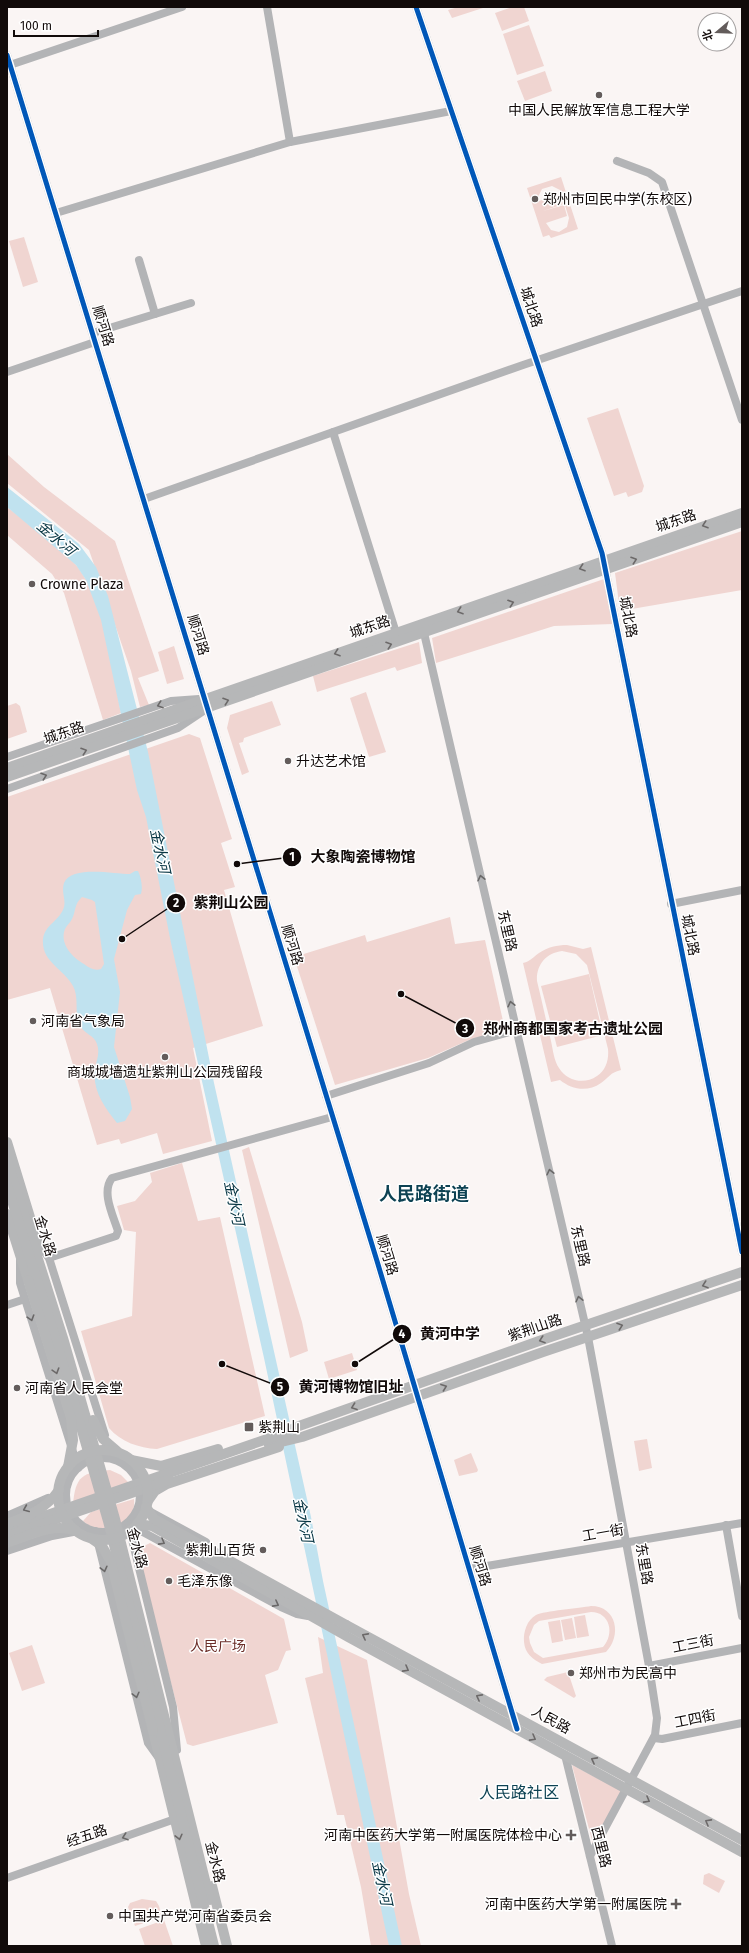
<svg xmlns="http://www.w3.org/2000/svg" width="749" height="1953" viewBox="0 0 749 1953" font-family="'Fira Sans','Noto Sans SC',sans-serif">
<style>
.green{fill:#f0d5d1;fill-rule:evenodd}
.water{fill:#c0e2ef;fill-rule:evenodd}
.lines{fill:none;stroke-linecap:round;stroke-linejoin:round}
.minor{stroke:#b3b4b6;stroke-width:8}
.major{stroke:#b6b7b8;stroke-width:10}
.major-bridge{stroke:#b6b7b8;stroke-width:10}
.cycleway-casing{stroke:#fff;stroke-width:8}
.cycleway{stroke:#0057b8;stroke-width:5}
.oneway{stroke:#6c6969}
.oneway2{stroke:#6a6868}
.poi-dot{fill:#635c5b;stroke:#fff;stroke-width:1.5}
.labels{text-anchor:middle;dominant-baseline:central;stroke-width:3;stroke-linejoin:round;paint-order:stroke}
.poi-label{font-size:14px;fill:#110a09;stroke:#fff;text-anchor:start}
.street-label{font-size:14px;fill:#110a09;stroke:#fff}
.park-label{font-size:14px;fill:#6b2d28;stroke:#fff}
.water-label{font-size:15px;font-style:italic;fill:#083644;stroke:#fff}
.quarter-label{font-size:16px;fill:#0d4253;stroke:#fff}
.district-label{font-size:18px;font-weight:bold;fill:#0d4253;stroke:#fff}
.leader{fill:none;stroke:#110a09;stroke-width:1.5}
.callout-dot{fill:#110a09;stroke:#fff;stroke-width:1.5}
.mark-label{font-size:12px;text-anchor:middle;font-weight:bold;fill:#fff}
.callout-label{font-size:15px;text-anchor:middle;font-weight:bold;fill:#110a09;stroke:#fff;stroke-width:3;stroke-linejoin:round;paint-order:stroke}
</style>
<rect width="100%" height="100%" fill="#faf5f4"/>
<g class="green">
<polygon points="458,7 486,7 452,18 448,10"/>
<polygon points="512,7 524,7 529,21 502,31 495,13"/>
<polygon points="529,25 544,66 517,75 503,34"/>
<polygon points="545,71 552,91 525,101 517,81"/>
<path d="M561 177 578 229 551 238 549 235 543 237 527 188ZM552 186 560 190 569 218 567 227 559 232 551 230 546 223 567 216 564 205 543 211 564 204 560 194 539 201 538 197 542 189Z"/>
<polygon points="24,237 38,282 23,287 9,241"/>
<polygon points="618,408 644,486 642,492 628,497 626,492 614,496 587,418"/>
<polygon points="7,454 44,487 115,541 159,671 138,678 149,705 140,707 131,671 89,550 7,483"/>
<path d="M7 507C27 523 62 547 77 566 106 604 112 667 121 713L103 720 64 593 52 574 7 535Z"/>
<polygon points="742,531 742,590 620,611 615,573"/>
<polygon points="604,579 613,624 554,626 436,663 432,638"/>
<polygon points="419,642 422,663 397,671 395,667 317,692 313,676"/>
<polygon points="174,646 184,679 167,684 158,652"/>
<polygon points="366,692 386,752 369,757 350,698"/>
<polygon points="272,701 281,725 244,738 243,742 239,743 249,772 242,775 227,728 230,715"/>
<polygon points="16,703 20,706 27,732 7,739 7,706"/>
<polygon points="189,734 200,738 232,839 221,843 235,887 224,890 263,1026 193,1048 212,1141 163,1154 157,1133 121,1144 119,1139 97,1145 50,988 7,1000 7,797"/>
<polygon points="450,917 455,944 485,940 505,1030 469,1040 428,1058 335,1085 294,957 365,935 367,942"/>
<path d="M567 945 583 949 591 947 621 1070C609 1073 610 1077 601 1083 587 1093 571 1089 560 1080L551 1082 523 963C531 961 533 957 539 953 548 947 557 945 567 945ZM562 951 576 954 587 965 608 1049C609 1060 606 1070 597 1076 584 1085 567 1081 559 1068 554 1061 553 1050 551 1041 546 1021 542 1001 537 981 536 965 546 953 562 951Z"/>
<polygon points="589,974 603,1035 557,1047 541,986"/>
<polygon points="249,1147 302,1322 308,1351 290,1358 242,1150"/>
<path d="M182 1163 198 1221 220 1217 265 1416 157 1449C139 1448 121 1442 109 1428L81 1331 132 1316 136 1232 124 1230 117 1206 135 1201 152 1182 150 1173Z"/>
<polygon points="352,1353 357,1370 329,1379 324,1362"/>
<polygon points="647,1439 652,1468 639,1471 634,1441"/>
<polygon points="471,1453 478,1470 477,1472 459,1476 454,1460"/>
<path d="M110 1470 121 1475 129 1483 73 1505C75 1476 83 1472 110 1470Z"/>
<path d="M134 1499C137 1527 103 1539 83 1521L91 1512Z"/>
<polygon points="150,1543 284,1619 291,1650 286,1651 278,1670 265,1675 278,1723 193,1746 187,1744 138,1557 140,1548"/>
<path d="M591 1606C617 1606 622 1636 606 1652L542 1664C532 1659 525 1653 524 1642 523 1632 527 1620 536 1615 544 1611 580 1608 591 1606ZM591 1612C610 1612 615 1634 603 1647L543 1658 534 1652 530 1643 529 1637 534 1625 539 1621Z"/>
<polygon points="585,1615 589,1636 577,1638 574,1617"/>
<polygon points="572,1618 576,1638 565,1640 561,1620"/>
<polygon points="560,1620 563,1641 552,1643 548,1622"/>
<polygon points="318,1637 367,1660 409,1894 421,1946 371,1946 361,1887 344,1815 337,1815 305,1678 323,1673"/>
<polygon points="32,1645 45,1683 22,1691 9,1653"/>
<polygon points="568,1672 576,1696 574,1698 544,1680 547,1677"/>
<polygon points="572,1765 622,1791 593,1844"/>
<polygon points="709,1873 725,1881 719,1893 703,1884 704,1875"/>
<polygon points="142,1899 156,1901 159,1906 162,1917 135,1926 128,1907 130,1903"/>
<polygon points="164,1920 173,1946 145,1946 139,1929"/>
</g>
<g class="water">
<polygon points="7,487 79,544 96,567 108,596 148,752 214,1083 311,1517 323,1581 402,1946 389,1946 264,1358 171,943 146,817 137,790 101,620 86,580 76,565 7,507"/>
<path d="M135 871H138C141 877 143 887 141 894L135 895 127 910 114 959 120 992 114 1047 130 1097 132 1109 125 1121 117 1123C104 1107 92 1090 95 1068 97 1060 100 1052 97 1044 94 1035 86 1035 81 1027 73 1015 80 999 73 986 64 969 41 962 43 939 45 924 60 921 64 907 66 899 61 892 64 883 71 865 114 874 130 874ZM82 897 92 900 95 902 104 964 101 969C95 971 89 968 84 964 73 958 59 944 65 929 67 925 70 923 72 919 76 911 74 904 82 897Z"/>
</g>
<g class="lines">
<g class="minor">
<polyline points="267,7 290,142"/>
<polyline points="416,7 602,553 742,1252"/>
<polyline points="7,55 377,1261 514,1719"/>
<polyline points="7,66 182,7"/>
<polyline points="617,161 649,173 662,182 742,420"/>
<polyline points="56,213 290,142 451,111"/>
<polyline points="139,260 155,314"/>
<polyline points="93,333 191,303"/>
<polyline points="7,372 95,342"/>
<polyline points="333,432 396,633"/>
<polyline points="144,499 523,365 742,291"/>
<polyline points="424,633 588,1337 649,1666 657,1718 655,1735 590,1856"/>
<polyline points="7,757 171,701 199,699"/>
<polyline points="7,789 178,728 202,712"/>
<polyline points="671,904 742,890"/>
<polyline points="326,1096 429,1063 474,1042 517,1030"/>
<polyline points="39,1245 49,1258 105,1435"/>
<path d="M49 1258 116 1236 118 1231C113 1215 101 1192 112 1178L332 1117"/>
<polyline points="20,1260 20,1283 78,1468"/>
<polyline points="7,1305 25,1299"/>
<circle cx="103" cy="1495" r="37"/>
<polyline points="149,1511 206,1542"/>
<polyline points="7,1516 48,1498"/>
<polyline points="128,1523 173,1707 177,1750"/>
<polyline points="130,1525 281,1607 297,1614 308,1616"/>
<polyline points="726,1525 742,1616"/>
<polyline points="95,1531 148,1743 158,1757"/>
<polyline points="7,1551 52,1536 73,1532"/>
<polyline points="469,1569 742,1523"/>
<polyline points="649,1666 742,1648"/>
<polyline points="654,1738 662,1739 742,1723"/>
<polyline points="565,1755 612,1946"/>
<polyline points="7,1878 175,1819"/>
</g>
<g class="major">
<polyline points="7,768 742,513"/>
<polyline points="7,777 742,522"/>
<polyline points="7,1142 40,1250"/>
<polyline points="7,1214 28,1280"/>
<polyline points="269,1445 302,1437 543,1352 742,1285"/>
<polyline points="131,1460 161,1466 218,1449"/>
<polyline points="148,1501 155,1491 167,1484 279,1447"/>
<polyline points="137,1524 152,1526 348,1637 742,1852"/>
<polyline points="7,1529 270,1438 299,1426 539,1341 742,1272"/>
<polyline points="7,1536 169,1480"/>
<polyline points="346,1625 742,1840"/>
<polyline points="153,1731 206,1946"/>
<polyline points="212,1886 227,1946"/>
<polyline points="203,1902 214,1946"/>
</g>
<g class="major-bridge">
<polyline points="7,1161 63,1338 115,1519 210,1900"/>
<polyline points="7,1185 56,1340 108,1521 203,1902"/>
<polyline points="28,1280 71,1418 73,1440 68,1467"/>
<polyline points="93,1420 103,1439 117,1451"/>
<circle cx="103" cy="1495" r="45"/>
<polyline points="146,1507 154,1519 346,1625"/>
<path d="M7 1524C28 1516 45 1510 59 1490"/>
<polyline points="92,1539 102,1546 111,1562 153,1731"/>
<path d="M7 1543C28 1536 54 1522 76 1531"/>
</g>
<defs>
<g id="cycleway">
<polyline points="416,7 602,553 742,1252"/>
<polyline points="7,55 377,1261 517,1729"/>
</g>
</defs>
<use href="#cycleway" class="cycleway-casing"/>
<use href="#cycleway" class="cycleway"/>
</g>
<defs><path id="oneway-chevron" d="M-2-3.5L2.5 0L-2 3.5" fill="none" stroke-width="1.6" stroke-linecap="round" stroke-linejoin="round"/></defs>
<g class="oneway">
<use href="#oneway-chevron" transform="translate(705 525) rotate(161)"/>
<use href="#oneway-chevron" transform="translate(634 560) rotate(-19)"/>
<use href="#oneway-chevron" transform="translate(582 568) rotate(161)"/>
<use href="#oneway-chevron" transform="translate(511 603) rotate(-19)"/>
<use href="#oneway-chevron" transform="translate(460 611) rotate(161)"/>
<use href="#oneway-chevron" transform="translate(389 645) rotate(-19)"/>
<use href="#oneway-chevron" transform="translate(337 653) rotate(161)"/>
<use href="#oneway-chevron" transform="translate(226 701) rotate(-19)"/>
<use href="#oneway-chevron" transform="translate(84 751) rotate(-19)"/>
<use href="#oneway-chevron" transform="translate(705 1285) rotate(161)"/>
<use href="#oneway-chevron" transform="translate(620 1326) rotate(-19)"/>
<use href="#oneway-chevron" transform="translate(542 1340) rotate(161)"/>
<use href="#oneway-chevron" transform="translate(56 1371) rotate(73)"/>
<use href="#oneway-chevron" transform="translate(444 1387) rotate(-20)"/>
<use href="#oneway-chevron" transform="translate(354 1407) rotate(160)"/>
<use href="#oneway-chevron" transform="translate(365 1636) rotate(-152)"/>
<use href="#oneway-chevron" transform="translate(406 1669) rotate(29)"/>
<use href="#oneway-chevron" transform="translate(479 1697) rotate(-152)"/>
<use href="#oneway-chevron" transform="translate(533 1738) rotate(29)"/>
<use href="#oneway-chevron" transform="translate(594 1760) rotate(-152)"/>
<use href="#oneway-chevron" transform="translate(647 1800) rotate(29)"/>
<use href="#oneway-chevron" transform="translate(708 1822) rotate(-151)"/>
<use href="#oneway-chevron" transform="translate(179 1837) rotate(76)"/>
</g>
<g class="oneway2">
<use href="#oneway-chevron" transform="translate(160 705) rotate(161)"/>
<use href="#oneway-chevron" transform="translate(44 776) rotate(-19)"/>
<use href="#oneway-chevron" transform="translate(481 878) rotate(-103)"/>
<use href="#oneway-chevron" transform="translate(511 1004) rotate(-103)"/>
<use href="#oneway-chevron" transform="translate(550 1172) rotate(-103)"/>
<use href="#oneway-chevron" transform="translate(579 1299) rotate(-103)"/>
<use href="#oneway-chevron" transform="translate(31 1318) rotate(73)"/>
<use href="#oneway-chevron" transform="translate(26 1509) rotate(157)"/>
<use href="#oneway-chevron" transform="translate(162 1542) rotate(29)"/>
<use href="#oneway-chevron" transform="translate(104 1569) rotate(76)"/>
<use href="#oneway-chevron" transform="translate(276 1604) rotate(28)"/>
<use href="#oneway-chevron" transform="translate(136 1695) rotate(76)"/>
<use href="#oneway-chevron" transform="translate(125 1837) rotate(161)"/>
</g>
<g class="poi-dot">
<circle cx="599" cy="95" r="4"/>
<circle cx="535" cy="199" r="4"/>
<circle cx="32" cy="584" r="4"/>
<circle cx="288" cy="761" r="4"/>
<circle cx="33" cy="1021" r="4"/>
<circle cx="165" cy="1057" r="4"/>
<circle cx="17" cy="1388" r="4"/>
<rect x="244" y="1422" width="10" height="10" rx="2"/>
<circle cx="263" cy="1550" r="4"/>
<circle cx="169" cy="1581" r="4"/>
<circle cx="571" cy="1673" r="4"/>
<path d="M569 1829h4v4h4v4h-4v4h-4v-4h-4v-4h4z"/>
<path d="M674 1898h4v4h4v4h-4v4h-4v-4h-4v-4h4z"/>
<circle cx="110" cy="1916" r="4"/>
</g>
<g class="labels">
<g class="poi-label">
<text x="599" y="110" text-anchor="middle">中国人民解放军信息工程大学</text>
<text x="543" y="199">郑州市回民中学(东校区)</text>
<text x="40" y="584">Crowne Plaza</text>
<text x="296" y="761">升达艺术馆</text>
<text x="41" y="1021">河南省气象局</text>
<text x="165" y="1072" text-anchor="middle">商城城墙遗址紫荆山公园残留段</text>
<text x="25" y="1388">河南省人民会堂</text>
<text x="258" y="1427">紫荆山</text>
<text x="255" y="1550" text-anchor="end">紫荆山百货</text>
<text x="177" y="1581">毛泽东像</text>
<text x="579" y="1673">郑州市为民高中</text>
<text x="562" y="1835" text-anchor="end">河南中医药大学第一附属医院体检中心</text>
<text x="667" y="1904" text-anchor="end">河南中医药大学第一附属医院</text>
<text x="118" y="1916">中国共产党河南省委员会</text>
</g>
<g class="street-label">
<text transform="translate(531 307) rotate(72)">城北路</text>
<text transform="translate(103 326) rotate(73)">顺河路</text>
<text transform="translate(676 521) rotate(-19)">城东路</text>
<text transform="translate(628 617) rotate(79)">城北路</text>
<text transform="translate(370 627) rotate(-19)">城东路</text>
<text transform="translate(198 635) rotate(73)">顺河路</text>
<text transform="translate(64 733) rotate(-19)">城东路</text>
<text transform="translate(507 931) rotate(77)">东里路</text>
<text transform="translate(690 935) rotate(79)">城北路</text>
<text transform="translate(292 945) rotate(73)">顺河路</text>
<text transform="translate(45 1236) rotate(73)">金水路</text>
<text transform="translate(580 1246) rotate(77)">东里路</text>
<text transform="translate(387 1255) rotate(73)">顺河路</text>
<text transform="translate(535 1328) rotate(-19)">紫荆山路</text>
<text transform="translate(603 1533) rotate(-10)">工一街</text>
<text transform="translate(137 1548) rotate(75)">金水路</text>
<text transform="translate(644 1564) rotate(80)">东里路</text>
<text transform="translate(480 1566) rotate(73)">顺河路</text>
<text transform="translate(693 1644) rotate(-11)">工三街</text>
<text transform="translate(695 1719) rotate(-11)">工四街</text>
<text transform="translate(551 1720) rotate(29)">人民路</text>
<text transform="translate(87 1836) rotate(-19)">经五路</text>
<text transform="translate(601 1847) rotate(76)">西里路</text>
<text transform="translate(215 1862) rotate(76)">金水路</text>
</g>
<g class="park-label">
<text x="218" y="1646">人民广场</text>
</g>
<g class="water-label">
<text transform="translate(56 538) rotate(41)">金水河</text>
<text transform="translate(160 851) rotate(78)">金水河</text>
<text transform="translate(234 1203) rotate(78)">金水河</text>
<text transform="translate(303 1520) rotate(78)">金水河</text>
<text transform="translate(382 1883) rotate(78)">金水河</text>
</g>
<g class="quarter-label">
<text x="519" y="1792">人民路社区</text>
</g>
<g class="district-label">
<text x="424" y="1194">人民路街道</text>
</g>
</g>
<path class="leader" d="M237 864L292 857M122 939L176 903M401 994L465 1028M355 1364L402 1334M222 1364L280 1387"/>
<g class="callout-dot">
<circle cx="237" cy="864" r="4"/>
<circle cx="122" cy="939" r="4"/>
<circle cx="401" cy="994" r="4"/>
<circle cx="355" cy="1364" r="4"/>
<circle cx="222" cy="1364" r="4"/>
<circle cx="292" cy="857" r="10"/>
<circle cx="176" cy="903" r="10"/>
<circle cx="465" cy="1028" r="10"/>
<circle cx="402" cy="1334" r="10"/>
<circle cx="280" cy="1387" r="10"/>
</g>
<g class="mark-label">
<text x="292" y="861">1</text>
<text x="176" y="907">2</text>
<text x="465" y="1033">3</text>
<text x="402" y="1338">4</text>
<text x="280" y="1391">5</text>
</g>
<g class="callout-label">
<text x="363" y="862">大象陶瓷博物馆</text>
<text x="231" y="908">紫荆山公园</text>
<text x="573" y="1034">郑州商都国家考古遗址公园</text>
<text x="450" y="1339">黄河中学</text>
<text x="351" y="1392">黄河博物馆旧址</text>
</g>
<rect width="749" height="1953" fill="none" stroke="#110a09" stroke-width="16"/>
<g transform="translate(717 32) rotate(251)"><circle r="19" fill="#ffffff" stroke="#a09d9d"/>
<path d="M0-3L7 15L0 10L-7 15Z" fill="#635c5b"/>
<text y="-6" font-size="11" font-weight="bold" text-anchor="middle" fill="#110a09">北</text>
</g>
<path d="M14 30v6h84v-6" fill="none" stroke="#110a09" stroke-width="2"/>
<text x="20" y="30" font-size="12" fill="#110a09" stroke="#ffffff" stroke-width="3" paint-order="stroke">100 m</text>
</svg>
